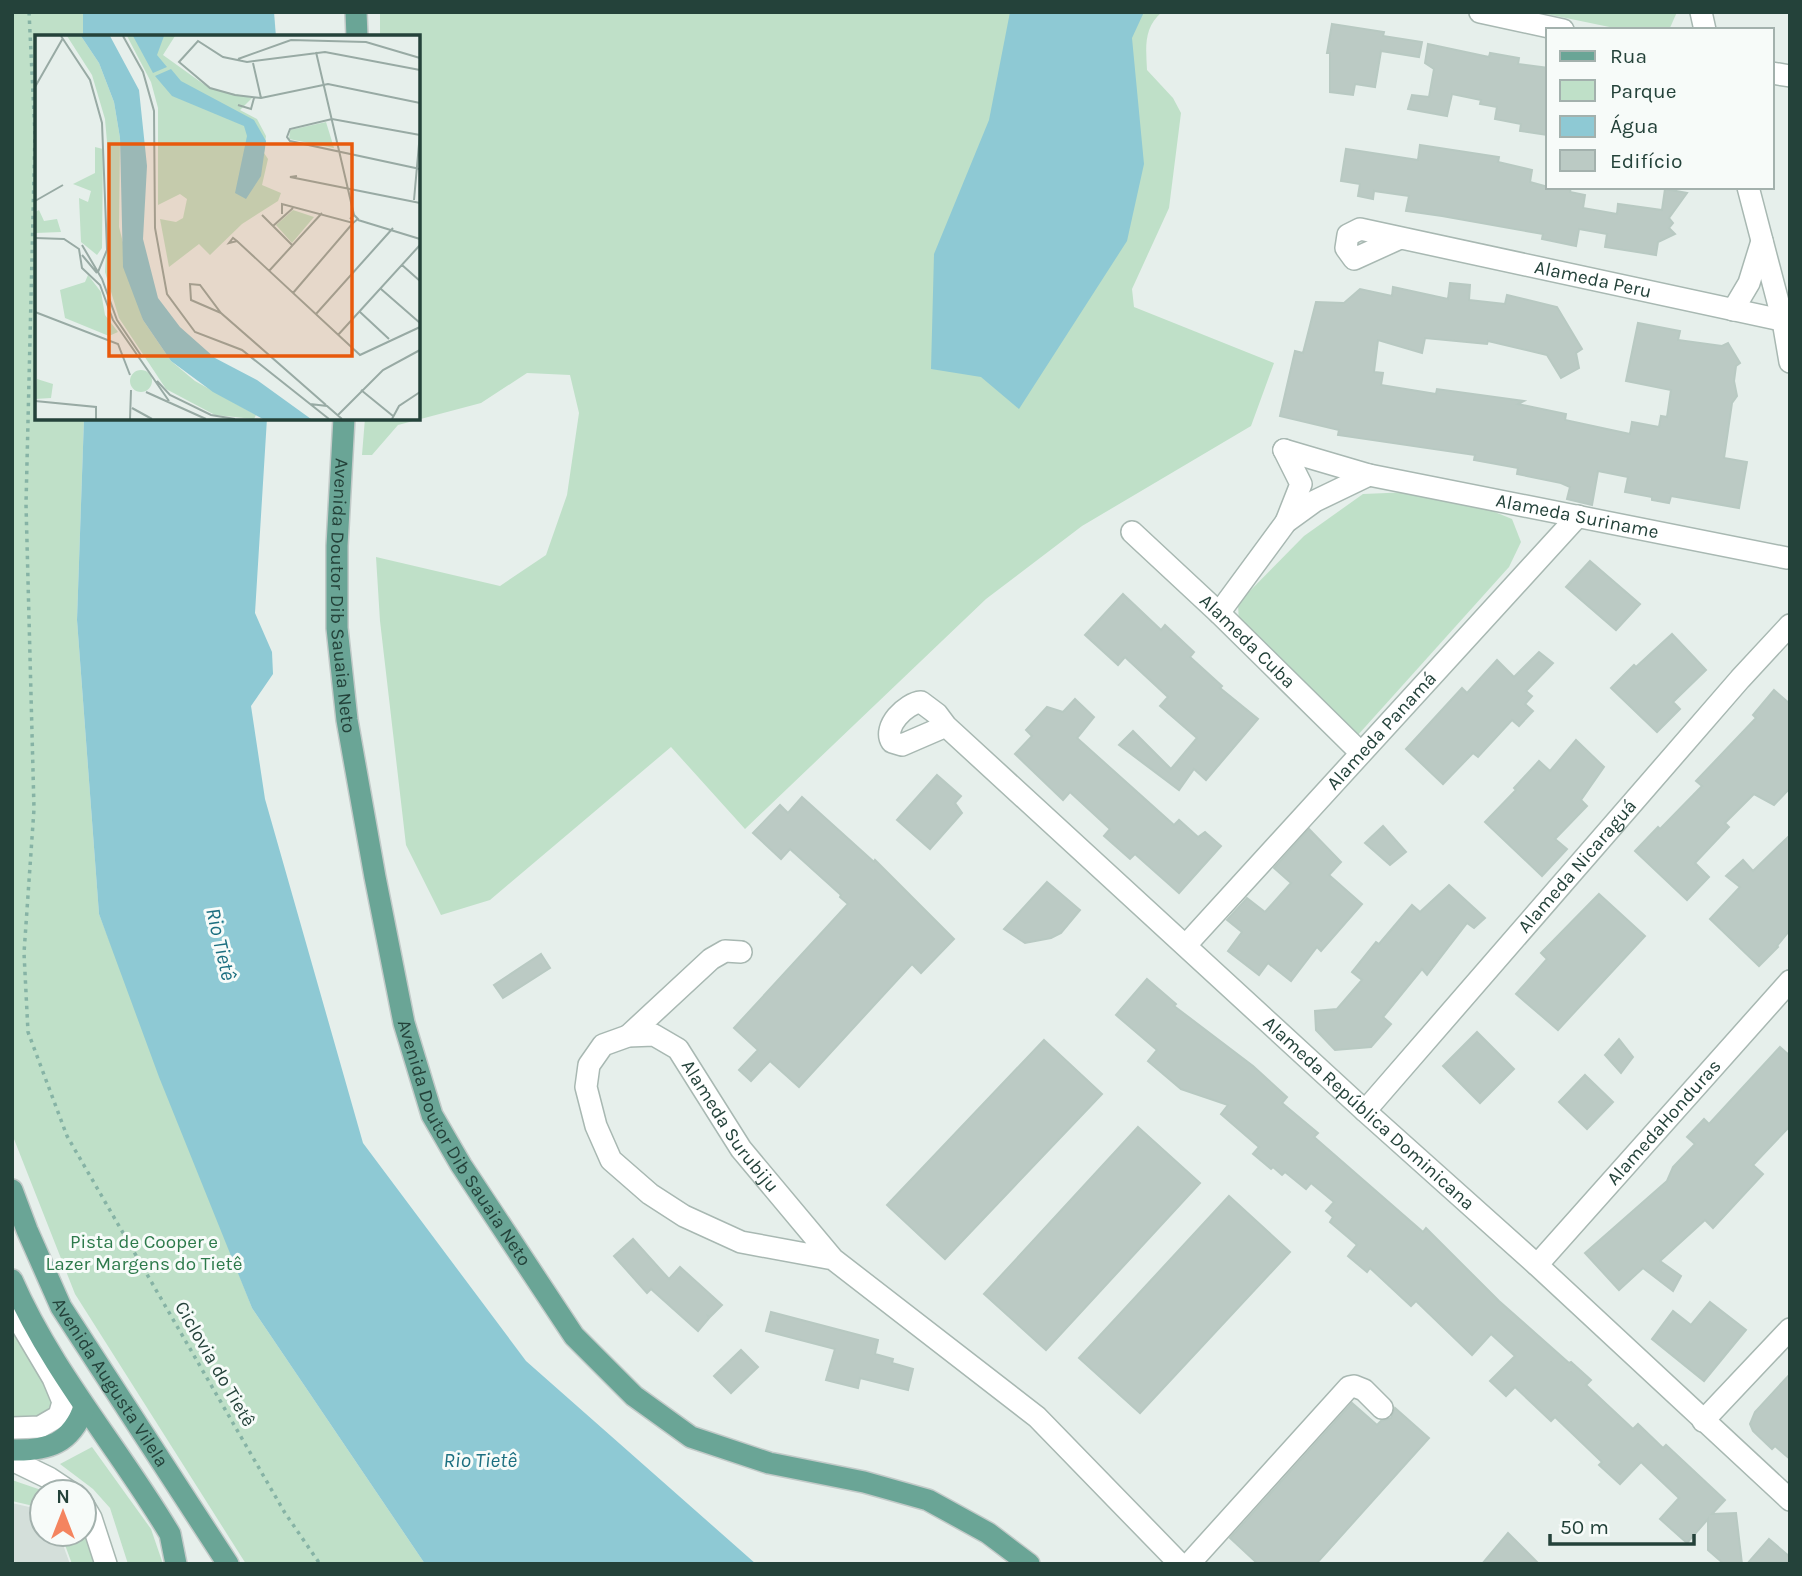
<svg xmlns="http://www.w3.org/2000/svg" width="1802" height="1576" viewBox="0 0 1802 1576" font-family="Karla,sans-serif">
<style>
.built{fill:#d4dfda}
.green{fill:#bfe0c8}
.water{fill:#8ec9d4}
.building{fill:#bbcac4;stroke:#b8c9c2;stroke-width:2}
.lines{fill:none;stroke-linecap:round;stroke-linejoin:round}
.minor-casing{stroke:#a8b8b2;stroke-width:24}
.major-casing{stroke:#c2cac8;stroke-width:24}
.path{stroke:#86b3a5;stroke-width:3.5;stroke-dasharray:3.5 5;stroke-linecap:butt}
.minor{stroke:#fff;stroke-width:21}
.major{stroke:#6aa596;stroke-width:21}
.labels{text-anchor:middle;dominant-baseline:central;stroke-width:6;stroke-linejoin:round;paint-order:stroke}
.street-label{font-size:19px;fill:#24423a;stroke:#f7fbf9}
.park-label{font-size:19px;fill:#2d7a4b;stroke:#f7fbf9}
.water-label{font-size:21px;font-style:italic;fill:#1c6f80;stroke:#f7fbf9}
.inset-road{fill:none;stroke:#98aaa4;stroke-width:2}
.view{fill:#e8590c;fill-opacity:0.15;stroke:#e8590c;stroke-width:3.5}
.inset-edge{fill:none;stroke:#24423a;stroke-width:3.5}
</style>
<rect width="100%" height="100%" fill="#e6efeb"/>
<polygon class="built" points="12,1503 42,1510 42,1534 59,1534 70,1564 12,1564"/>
<g class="green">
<polygon points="12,12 83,12 83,37 37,37 37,418 84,418 77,620 99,914 252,1308 425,1564 246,1564 75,1294 12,1134"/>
<path d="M380 12H1162C1143 28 1146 48 1147 70L1173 98 1181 113 1169 208 1132 289 1134 307 1274 363 1251 426 1082 526 986 599 745 829 671 747 490 900 441 915 406 845 380 621 376 557 500 586 546 555 567 495 579 413 570 375 527 373 481 403 398 425 372 455H362L365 418H418V37H380Z"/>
<polygon points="1537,12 1677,12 1669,30 1624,30"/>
<polygon points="1411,492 1485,508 1512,519 1521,542 1509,567 1357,736 1239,625 1238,603 1304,536 1363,494"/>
<polygon points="12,1300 67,1400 12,1432"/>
<polygon points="92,1447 151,1529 163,1564 128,1564 110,1508 93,1489 60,1464"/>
<polygon points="12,1480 47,1492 42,1492 42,1508 12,1501"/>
<polygon points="84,1529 95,1564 72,1564 61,1534 84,1534"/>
</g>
<g class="water">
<polygon points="83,12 274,12 276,37 83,37"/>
<polygon points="1010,12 1144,12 1132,38 1144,164 1127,241 1019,409 981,377 931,369 934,254 989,120"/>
<polygon points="84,418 267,418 255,613 272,652 273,674 251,706 265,799 363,1143 526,1361 756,1564 425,1564 252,1308 159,1077 99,914 77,620"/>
</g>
<g class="building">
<polygon points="1332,24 1384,32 1383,36 1422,42 1419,57 1381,51 1375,87 1355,84 1353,95 1330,92 1330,53 1327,53"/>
<polygon points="1428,44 1489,57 1490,53 1519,58 1518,64 1548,68 1548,135 1520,131 1521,124 1495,119 1497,107 1480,104 1481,100 1452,94 1447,116 1408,109 1412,95 1429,97 1434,69 1425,63"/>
<polygon points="1420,145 1499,157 1498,162 1532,170 1530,182 1548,187 1571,187 1570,192 1585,195 1583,208 1617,214 1618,204 1662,210 1665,189 1687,193 1669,218 1673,223 1669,228 1675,234 1658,242 1656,255 1605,247 1607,234 1579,229 1576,246 1542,239 1543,234 1442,216 1406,211 1409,196 1374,191 1373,199 1358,196 1360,184 1341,181 1346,149 1418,160"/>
<polygon points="1450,283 1470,285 1469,300 1505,304 1507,295 1557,307 1582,349 1576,353 1579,368 1561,378 1547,355 1488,341 1487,344 1425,338 1422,353 1378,340 1374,372 1383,373 1381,385 1436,394 1437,389 1524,401 1518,404 1566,414 1565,420 1630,434 1632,422 1659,427 1661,416 1667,417 1671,390 1626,381 1638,323 1680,331 1678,340 1722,346 1728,343 1740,363 1736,366 1734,381 1737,396 1732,403 1724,458 1747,462 1739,508 1671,496 1669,503 1652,500 1652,497 1625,492 1628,477 1598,471 1592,505 1567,499 1570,487 1561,483 1517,474 1518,468 1474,460 1475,455 1338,435 1339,430 1280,416 1295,351 1303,353 1316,302 1344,303 1360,289 1392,296 1393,287 1448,299"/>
<polygon points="1590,561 1640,604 1616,630 1566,587"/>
<polygon points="1123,594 1161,630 1165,625 1194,652 1190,657 1222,686 1220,688 1258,719 1206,780 1194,769 1179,790 1119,745 1133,731 1171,769 1197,738 1160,706 1168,697 1125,657 1118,665 1085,635"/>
<polygon points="1672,634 1706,670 1673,702 1680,709 1657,732 1611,688 1634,665 1636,667"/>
<polygon points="1539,652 1553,663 1526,691 1532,696 1525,704 1533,711 1519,726 1512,720 1478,757 1473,753 1443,784 1406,749 1462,688 1467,693 1497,660 1514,677"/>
<polygon points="1774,690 1790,704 1790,788 1774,805 1754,794 1725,823 1729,827 1695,863 1709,877 1687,900 1635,851 1658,827 1660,829 1702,786 1696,781 1756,718 1753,715"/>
<polygon points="1075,699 1094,717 1077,738 1174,825 1179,820 1198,837 1205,832 1221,846 1179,893 1135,854 1130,859 1104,836 1110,829 1070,792 1063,800 1015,754 1032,736 1026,730 1047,707 1063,712"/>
<polygon points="1576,740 1604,767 1581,800 1587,806 1555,839 1567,849 1542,876 1485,822 1516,790 1514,788 1539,761 1550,771"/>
<polygon points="937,775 961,796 955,803 962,813 930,849 897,820"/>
<polygon points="802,797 874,862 875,860 954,939 921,973 912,964 799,1087 770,1061 751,1081 739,1070 758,1050 734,1028 848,904 840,897 841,895 790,849 781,859 753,833 780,805 788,813"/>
<polygon points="1383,826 1406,852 1390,865 1365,843"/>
<polygon points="1309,829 1341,862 1329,875 1362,904 1321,951 1317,947 1291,981 1268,963 1259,975 1228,951 1242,932 1227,920 1247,898 1265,912 1291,883 1274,868"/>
<polygon points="1790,835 1790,930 1777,946 1778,947 1759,966 1710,919 1740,887 1726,876 1743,860 1753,871"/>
<polygon points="1047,882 1080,910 1061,933 1051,938 1025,943 1004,929"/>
<polygon points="1449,885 1485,918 1474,928 1467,923 1427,975 1422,969 1383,1017 1391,1024 1371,1047 1335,1050 1316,1030 1315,1011 1337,1009 1362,980 1352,972 1376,942 1379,944 1412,905 1420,912"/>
<polygon points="1599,894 1645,936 1558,1030 1516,994 1547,959 1541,953"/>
<polygon points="541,954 550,968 503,998 494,985"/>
<polygon points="1147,979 1176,1004 1174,1006 1253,1066 1287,1097 1282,1103 1318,1133 1314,1137 1423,1232 1426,1228 1499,1301 1569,1363 1571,1362 1591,1380 1586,1385 1633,1429 1638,1424 1663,1448 1666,1445 1725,1500 1712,1514 1736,1513 1742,1564 1724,1564 1708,1550 1708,1519 1687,1543 1660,1519 1679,1498 1641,1462 1620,1484 1599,1465 1602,1462 1555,1417 1551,1421 1515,1387 1506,1396 1490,1381 1515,1356 1491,1334 1472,1355 1416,1301 1411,1306 1370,1268 1367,1272 1348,1256 1357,1245 1330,1222 1333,1217 1326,1211 1334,1202 1311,1183 1306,1189 1285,1172 1282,1175 1273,1167 1271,1169 1253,1154 1259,1147 1221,1114 1228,1105 1181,1089 1148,1061 1157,1050 1116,1015"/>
<polygon points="1477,1032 1514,1069 1480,1103 1443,1066"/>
<polygon points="1619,1039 1633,1057 1621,1073 1605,1055"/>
<polygon points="1044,1040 1102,1094 945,1259 887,1205"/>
<polygon points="1780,1047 1790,1056 1790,1126 1753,1165 1763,1174 1713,1228 1705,1220 1660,1261 1681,1276 1673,1291 1643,1268 1619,1290 1585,1253 1667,1181 1673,1167 1695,1144 1687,1137 1704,1119 1709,1124"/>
<polygon points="1585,1075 1613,1102 1587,1129 1559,1102"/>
<polygon points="1138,1127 1200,1183 1046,1350 984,1294"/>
<polygon points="1229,1196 1290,1252 1140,1413 1079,1358"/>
<polygon points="633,1239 669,1279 680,1267 722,1305 710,1317 708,1316 709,1318 698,1331 651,1289 647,1293 614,1256"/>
<polygon points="1710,1302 1746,1330 1704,1381 1652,1339 1673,1311 1691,1325"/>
<polygon points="771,1312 878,1340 875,1354 893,1359 892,1363 913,1369 908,1390 860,1378 858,1388 826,1380 835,1349 766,1331"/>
<polygon points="741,1350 758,1367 731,1393 714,1376"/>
<polygon points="1790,1374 1790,1459 1775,1446 1772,1449 1753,1431 1750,1424 1755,1412"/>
<polygon points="1352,1403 1377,1425 1381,1421 1391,1418 1395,1408 1429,1438 1316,1564 1258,1564 1230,1538"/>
<polygon points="1508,1533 1539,1564 1482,1564"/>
<polygon points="1769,1539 1790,1557 1790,1564 1747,1564"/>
</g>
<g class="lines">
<defs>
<g id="minor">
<polyline points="1480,12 1563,30"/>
<polyline points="1701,12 1705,30"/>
<polyline points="1772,73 1790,76"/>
<polyline points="1748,187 1783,321 1790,362"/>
<path id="s1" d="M1398 239 1354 259 1346 248 1348 235 1360 229 1790 322"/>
<polyline points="1733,310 1749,283 1762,241"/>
<path id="s2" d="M1284 450 1369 475 1787 558"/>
<polyline points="1284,450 1301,484 1286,522"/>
<path id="s3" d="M1132 532 1219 613 1360 752"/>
<polyline points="1219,613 1286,522 1315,501 1369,475"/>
<path id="s4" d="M946 726 902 745 892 742C882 727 906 703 921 702L937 714 946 726 1365 1111 1537 1265 1790 1500"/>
<path id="s5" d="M1186 945 1578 516"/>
<polyline points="628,1036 711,959 725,951 741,952"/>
<path id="s6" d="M1365 1111 1740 679 1790 625"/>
<path id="s7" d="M833 1259 741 1242 684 1216 650 1194 611 1160 596 1126 586 1087 589 1065 603 1045 628 1036 654 1035 678 1049 741 1149 833 1259 1037 1417 1180 1564"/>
<path id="s8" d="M1537 1265 1790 981"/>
<polyline points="12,1309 53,1378 63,1402 59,1416 40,1427 12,1428"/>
<polyline points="1703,1421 1790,1329"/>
<polyline points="12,1460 49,1478 70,1492"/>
<polyline points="84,1506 91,1518 106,1564"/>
<polyline points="1189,1564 1349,1387 1354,1386 1364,1390 1382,1408"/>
</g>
<g id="major">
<polyline points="356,12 357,37"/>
<path id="s9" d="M344 418 337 546V628L347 720 375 877 404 1023 432 1115 461 1165 574 1336 634 1396 691 1437 769 1463 864 1482 928 1500 988 1533 1029 1564"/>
<path id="s10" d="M12 1190 27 1230 61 1307 228 1564"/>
<path d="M12 1280C52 1372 119 1448 170 1534L176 1564"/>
<path d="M12 1450C49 1451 71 1443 84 1408"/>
</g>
</defs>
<use href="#minor" class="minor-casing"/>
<use href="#major" class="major-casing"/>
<polyline class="path" points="29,12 35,134 26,504 34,809 24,953 28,1032 67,1136 285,1513 320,1564"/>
<use href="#minor" class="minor"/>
<use href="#major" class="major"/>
</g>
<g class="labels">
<g class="street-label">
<text stroke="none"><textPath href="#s1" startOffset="327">Alameda Peru</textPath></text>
<text stroke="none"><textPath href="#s2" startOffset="301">Alameda Suriname</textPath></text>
<text stroke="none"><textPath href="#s9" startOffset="178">Avenida Doutor Dib Sauaia Neto</textPath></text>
<text stroke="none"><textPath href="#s3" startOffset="159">Alameda Cuba</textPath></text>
<text stroke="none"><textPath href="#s5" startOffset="290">Alameda Panamá</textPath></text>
<text stroke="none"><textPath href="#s6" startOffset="324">Alameda Nicaraguá</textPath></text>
<text stroke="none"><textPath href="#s4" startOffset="723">Alameda República Dominicana</textPath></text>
<text stroke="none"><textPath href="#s8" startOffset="191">AlamedaHonduras</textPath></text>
<text stroke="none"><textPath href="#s7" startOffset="546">Alameda Surubiju</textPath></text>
<text stroke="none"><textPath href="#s9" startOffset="746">Avenida Doutor Dib Sauaia Neto</textPath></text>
<text transform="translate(215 1364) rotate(60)">Ciclovia do Tietê</text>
<text stroke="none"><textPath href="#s10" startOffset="217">Avenida Augusta Vilela</textPath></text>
</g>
<g class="park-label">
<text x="144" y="1242">Pista de Cooper e<tspan x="144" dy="22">Lazer Margens do Tietê</tspan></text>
</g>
<g class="water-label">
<text transform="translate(221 944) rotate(77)">Rio Tietê</text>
<text x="480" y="1460">Rio Tietê</text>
</g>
</g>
<g transform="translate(35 35)">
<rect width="385" height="385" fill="#e6efeb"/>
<path d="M32 1H46L64 28 79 67 85 103 84 192 108 285 136 326 160 346 221 380 219 384 180 380 131 354 84 283 70 237 75 141 70 84 57 40ZM92 1H140L128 20 174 53 217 63 205 75 222 84 231 101 229 118 233 124 227 150 246 158 243 166 207 189 175 220 164 209 134 232 125 184 141 187 148 183 152 164 145 159 123 170V73L116 47ZM291 87 299 113 254 104 255 95ZM60 112 68 114 67 213 62 220 46 207 44 163 53 167 56 156 38 149 60 138ZM4 175 9 186 22 184 26 197 0 198V177ZM258 175 279 182 257 208 241 190ZM53 240 66 257 70 280 83 297 74 301 30 283 25 255 50 247ZM95 346a11 11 0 1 1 22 0a11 11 0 1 1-22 0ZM2 344 18 349 16 363 0 364Z" fill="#bfe0c8"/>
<path d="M46 1H75L104 55 112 131 108 204 123 263 145 292 180 323 222 345 276 384H228L178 357 136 326 108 285 88 232 85 103 79 67 64 28ZM98 1H129L122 20 132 32 118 38ZM136 34 146 46 219 85 231 106 226 141 211 164 200 158 212 101 209 91 137 61 120 41Z" fill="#8ec9d4"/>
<path class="inset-road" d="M26 1 55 45 67 88 72 215 63 237M88 1 108 37 119 76 120 193 132 259 160 297 207 315 294 384M281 17 319 180M203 24 256 5 331 7 385 23M218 28 226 63M385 35 290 17 212 27 188 22 163 6 144 27 175 53 200 60 226 63 293 49 385 68M0 52 28 3M203 70 216 74 219 63M385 100 297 84 255 94 252 102 255 106 385 134M262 141 255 142 385 168M379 165 385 98M0 166 28 150M247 179V169L318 188 323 184 319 180 315 184M227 180 257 210M323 185 385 204M238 191 258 173M0 203 29 204 44 214 47 233 65 250 78 285 134 366M202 206 198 203 194 208 202 206 325 320 385 292M47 210 67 244 82 285 107 322M47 220 62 238M367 230 385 246M234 236 287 178M346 254 385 288M258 258 318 188M0 277 83 309 95 340M325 277 354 304M186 278 156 265 155 249 165 250 186 278 291 370M281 279 358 193M303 300 385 210M122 346 135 360 176 380 200 384M326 355 358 381M111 357 171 384M0 366 61 372V384M275 369 292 371 307 384M97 373 117 384M303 380 348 335 385 315M95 384 96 355M357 384 364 371 385 357"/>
<path class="view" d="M74 109H317V321H74Z"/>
<rect width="385" height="385" class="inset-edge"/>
</g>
<rect width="1802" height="1576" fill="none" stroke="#24423a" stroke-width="28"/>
<rect x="1546" y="28" width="228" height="161" fill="#f7fbf9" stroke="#a3b1ad" stroke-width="2"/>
<rect x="1560" y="51" width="35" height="10" fill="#6aa596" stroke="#a3b1ad" stroke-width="2"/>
<text x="1610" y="63" font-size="21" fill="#24423a">Rua</text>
<rect x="1560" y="80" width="35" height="21" fill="#bfe0c8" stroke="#a3b1ad" stroke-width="2"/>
<text x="1610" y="98" font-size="21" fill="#24423a">Parque</text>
<rect x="1560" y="116" width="35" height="21" fill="#8ec9d4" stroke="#a3b1ad" stroke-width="2"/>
<text x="1610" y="133" font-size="21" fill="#24423a">Água</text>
<rect x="1560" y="150" width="35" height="21" fill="#bbcac4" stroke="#a3b1ad" stroke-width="2"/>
<text x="1610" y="168" font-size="21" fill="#24423a">Edifício</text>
<g transform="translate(63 1513)"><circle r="33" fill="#f7fbf9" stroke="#a3b1ad" stroke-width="2"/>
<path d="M0-5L12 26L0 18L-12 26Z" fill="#f4845f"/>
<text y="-10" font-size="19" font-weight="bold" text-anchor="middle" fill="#24423a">N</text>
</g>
<path d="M1550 1534v10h144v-10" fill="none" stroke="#24423a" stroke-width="3.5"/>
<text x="1560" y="1534" font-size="21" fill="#24423a" stroke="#f7fbf9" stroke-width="5" paint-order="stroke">50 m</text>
</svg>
